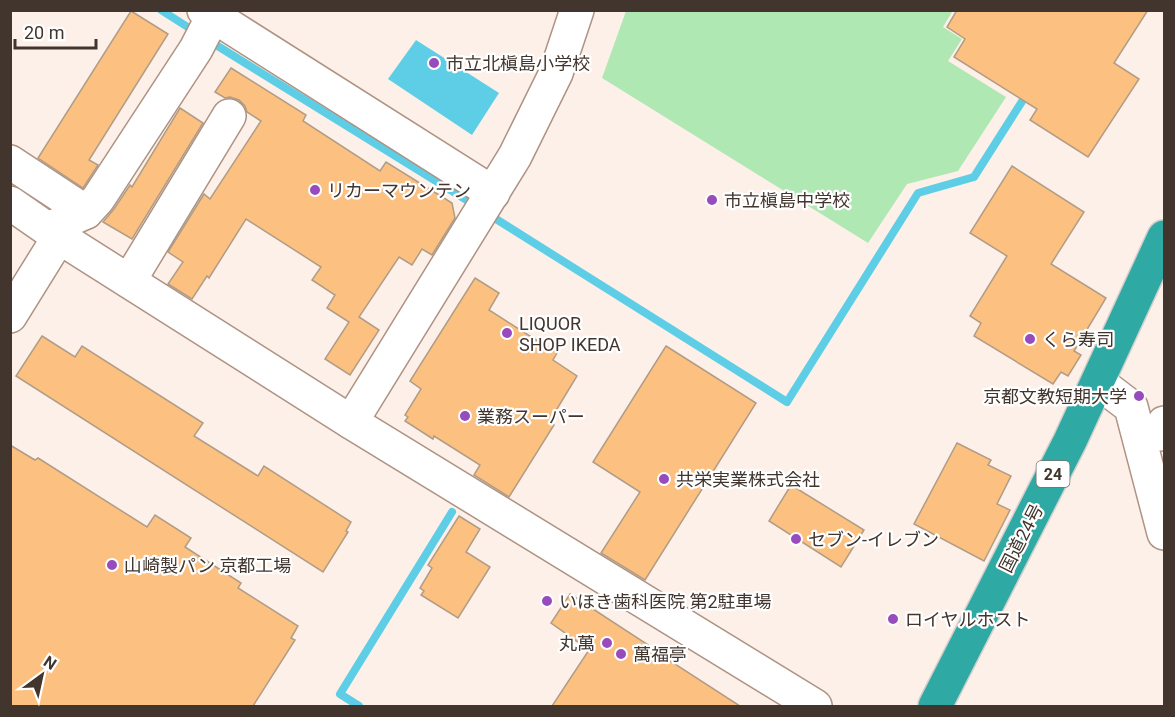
<svg xmlns="http://www.w3.org/2000/svg" width="1175" height="717" viewBox="0 0 1175 717" font-family="Roboto,'Noto Sans JP',sans-serif">
<style>
.green{fill:#afe8b2}
.water{fill:#5ecee6}
.lines{fill:none;stroke-linecap:round;stroke-linejoin:round}
.stream{stroke:#5ecee6;stroke-width:8}
.building{fill:#fcc180;stroke:#b19c85;stroke-width:1.5}
.minor-casing{stroke:#ae9282;stroke-width:36}
.highway-casing{stroke:#d1cfcd;stroke-width:36}
.minor{stroke:#fff;stroke-width:33}
.highway{stroke:#2ea9a3;stroke-width:33}
.poi-dot{fill:#974bbc;stroke:#fff;stroke-width:2}
.labels{text-anchor:middle;dominant-baseline:central;stroke-width:4.5;stroke-linejoin:round;paint-order:stroke}
.shield{fill:#fff;stroke:#7a726d;stroke-width:1.5}
.shield-label{font-size:16px;font-weight:bold;fill:#41352e}
.poi-label{font-size:18px;fill:#41352e;stroke:#fff;text-anchor:start}
.street-label{font-size:18px;fill:#41352e;stroke:#fff}
</style>
<rect width="100%" height="100%" fill="#fdf0e9"/>
<polygon class="green" points="626,11 949,11 952,12 943,27 962,39 948,61 1006,97 958,171 907,184 868,243 602,78"/>
<polygon class="water" points="416,40 499,93 472,135 388,79"/>
<g class="lines">
<g class="stream">
<polyline points="161,10 197,33"/>
<polyline points="208,40 478,207"/>
<polyline points="488,214 787,402 918,193 974,177 1028,92"/>
<polyline points="359,706 340,694 452,512"/>
</g>
</g>
<g class="building">
<polygon points="957,10 1148,10 1114,63 1139,79 1088,157 1030,120 1037,109 954,57 965,39 947,27"/>
<polygon points="131,11 168,34 89,160 98,165 83,188 38,158"/>
<polygon points="231,68 306,115 303,121 380,171 386,162 452,203 455,218 432,255 422,249 412,265 399,257 359,317 379,330 350,375 325,359 349,322 327,308 335,295 312,280 321,267 246,219 209,278 207,276 192,299 168,284 183,262 168,252 204,194 210,199 261,121 247,112 245,106 239,100 230,97 225,98 215,92"/>
<polygon points="180,108 203,123 132,239 103,222 114,209 130,185 132,187"/>
<polygon points="1012,166 1084,212 1051,264 1106,298 1074,351 1081,355 1068,376 1061,372 1053,384 974,336 981,323 970,316 1007,256 970,233"/>
<polygon points="475,278 499,293 489,310 557,353 553,360 577,376 549,422 554,425 509,497 474,475 480,465 434,436 433,439 405,421 408,417 405,415 421,389 410,381"/>
<polygon points="42,336 75,357 82,346 203,423 194,436 258,476 264,466 351,522 346,531 348,532 323,572 16,376"/>
<polygon points="666,346 756,403 645,580 601,553 640,492 593,462"/>
<polygon points="957,443 991,460 988,465 1011,476 997,504 1010,510 984,561 914,524"/>
<polygon points="10,445 35,460 38,458 147,527 155,515 191,538 185,547 241,583 238,588 298,626 291,638 295,640 253,706 10,706"/>
<polygon points="791,485 864,530 841,567 769,521"/>
<polygon points="459,516 480,529 466,552 490,567 458,618 421,595 424,591 420,588 432,568 428,565"/>
<polygon points="570,594 653,648 664,657 740,706 552,706 589,650 551,623"/>
</g>
<g class="lines">
<defs>
<g id="minor">
<polyline points="204,10 493,193"/>
<polyline points="10,162 86,212"/>
<polyline points="10,203 59,237 351,422 815,706"/>
<polyline points="48,229 86,212 98,199 196,49 213,16"/>
<polyline points="129,281 229,116"/>
<polyline points="10,316 59,237"/>
<polyline points="1098,382 1131,407 1164,533"/>
<polyline points="351,422 515,156 556,73 577,10"/>
<polyline points="1161,434 1164,423"/>
</g>
<polyline id="highway" points="935,706 1070,441 1164,237"/>
</defs>
<use href="#minor" class="minor-casing"/>
<use href="#highway" class="highway-casing"/>
<use href="#minor" class="minor"/>
<use href="#highway" class="highway"/>
</g>
<g class="poi-dot">
<circle cx="434" cy="63" r="6"/>
<circle cx="315" cy="190" r="6"/>
<circle cx="712" cy="200" r="6"/>
<circle cx="507" cy="333" r="6"/>
<circle cx="1030" cy="339" r="6"/>
<circle cx="1139" cy="396" r="6"/>
<circle cx="465" cy="416" r="6"/>
<circle cx="664" cy="479" r="6"/>
<circle cx="796" cy="539" r="6"/>
<circle cx="112" cy="565" r="6"/>
<circle cx="547" cy="601" r="6"/>
<circle cx="893" cy="619" r="6"/>
<circle cx="607" cy="643" r="6"/>
<circle cx="621" cy="654" r="6"/>
</g>
<g class="labels">
<rect class="shield" x="1036.5" y="461" width="33" height="26" rx="4.5"/>
<g class="shield-label">
<text x="1053" y="474">24</text>
</g>
<g class="poi-label">
<text x="446" y="63">市立北槇島小学校</text>
<text x="327" y="190">リカーマウンテン</text>
<text x="724" y="200">市立槇島中学校</text>
<text x="519" y="323">LIQUOR<tspan x="519" dy="21">SHOP IKEDA</tspan></text>
<text x="1042" y="339">くら寿司</text>
<text x="1127" y="396" text-anchor="end">京都文教短期大学</text>
<text x="477" y="416">業務スーパー</text>
<text x="676" y="479">共栄実業株式会社</text>
<text x="808" y="539">セブン-イレブン</text>
<text x="124" y="565">山崎製パン 京都工場</text>
<text x="559" y="601">いほき歯科医院 第2駐車場</text>
<text x="905" y="619">ロイヤルホスト</text>
<text x="595" y="643" text-anchor="end">丸萬</text>
<text x="633" y="654">萬福亭</text>
</g>
<g class="street-label">
<text transform="translate(1021 538) rotate(-63)">国道24号</text>
</g>
</g>
<rect width="1175" height="717" fill="none" stroke="#41352e" stroke-width="24"/>
<g transform="translate(42 675) rotate(33)" stroke="#ffffff" stroke-width="4.5" paint-order="stroke">
<path d="M0-4.5L10 22L0 15L-10 22Z" fill="#41352e"/>
<text y="-9" font-size="16" font-weight="bold" text-anchor="middle" fill="#41352e">N</text>
</g>
<path d="M15 39v9h81v-9" fill="none" stroke="#41352e" stroke-width="3"/>
<text x="24" y="39" font-size="18" fill="#41352e" stroke="#ffffff" stroke-width="4.5" paint-order="stroke">20 m</text>
</svg>
